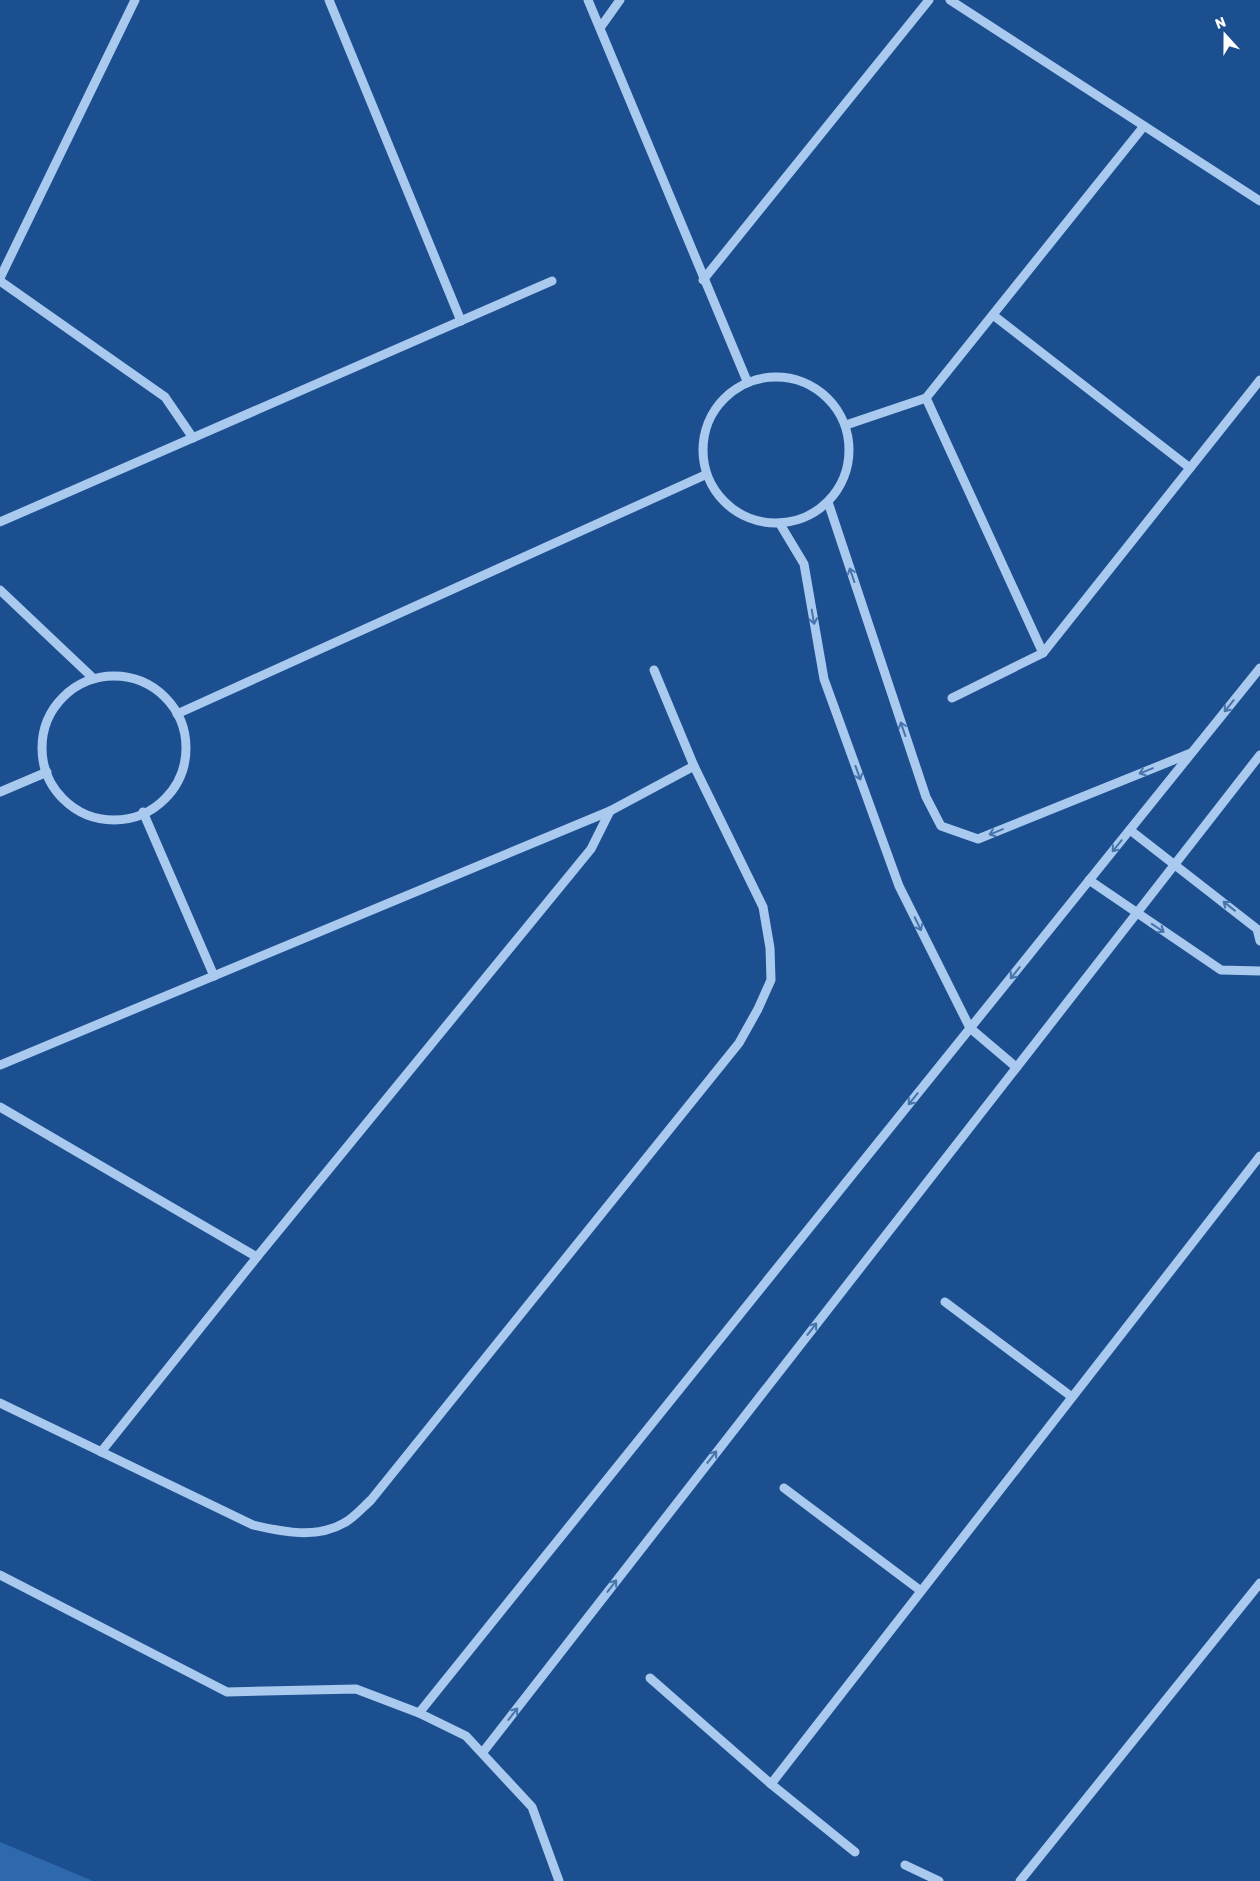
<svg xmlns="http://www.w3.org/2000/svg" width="1260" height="1881" viewBox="0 0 1260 1881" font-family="Rubik,sans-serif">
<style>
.green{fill:#2e69ad}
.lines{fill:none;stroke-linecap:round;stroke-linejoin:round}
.minor{stroke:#a9c9ee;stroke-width:9}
.oneway{stroke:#4674ac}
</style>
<rect width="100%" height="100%" fill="#1b4f8f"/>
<polygon class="green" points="0,1842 93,1881 0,1881"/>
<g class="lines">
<g class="minor">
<polyline points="329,0 461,321"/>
<polyline points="588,0 747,381"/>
<polyline points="950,0 1260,201"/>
<polyline points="600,28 620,0"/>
<polyline points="0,278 135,0"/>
<polyline points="703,280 929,0"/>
<polyline points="0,281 165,397 193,438"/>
<polyline points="993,315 1190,468"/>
<circle cx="776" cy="450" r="73"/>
<polyline points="926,398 1043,653"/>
<polyline points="846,425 926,398 1144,126"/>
<polyline points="828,502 926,797 941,826 978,839 1191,753"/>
<polyline points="0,522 552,281"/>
<polyline points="780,524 804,564 824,679 899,886 970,1028 1016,1067"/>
<polyline points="0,590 94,679"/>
<circle cx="114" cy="748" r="72"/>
<polyline points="952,698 1043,653 1260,380"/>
<polyline points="177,714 705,475"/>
<polyline points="0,792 47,772"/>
<polyline points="143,812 214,976"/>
<polyline points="1130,830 1257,929 1260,941"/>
<polyline points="1089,880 1221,970 1260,971"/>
<polyline points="0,1065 610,811 694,766"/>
<polyline points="0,1107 257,1257"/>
<polyline points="945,1302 1072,1397"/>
<path d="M0 1403 253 1525C282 1532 317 1539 344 1523 354 1518 363 1507 371 1500L739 1043 758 1009 771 980 770 948 763 907 694 766 654 670"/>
<polyline points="101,1452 257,1257 591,849 610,811"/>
<polyline points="784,1488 921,1591"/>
<polyline points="0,1575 227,1692 356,1689 419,1713 466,1736 532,1807 559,1881"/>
<polyline points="650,1678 771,1784 855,1852"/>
<polyline points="419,1713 1260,668"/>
<polyline points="483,1752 1260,755"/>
<polyline points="771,1784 1260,1156"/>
<polyline points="905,1865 939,1881"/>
<polyline points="1020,1881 1260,1583"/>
</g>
</g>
<defs><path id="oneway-shaft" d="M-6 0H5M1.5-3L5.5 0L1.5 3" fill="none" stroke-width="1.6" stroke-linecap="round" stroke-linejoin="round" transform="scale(1.25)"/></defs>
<g class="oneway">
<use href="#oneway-shaft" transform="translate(852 575) rotate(-109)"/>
<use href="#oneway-shaft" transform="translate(813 617) rotate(80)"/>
<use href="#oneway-shaft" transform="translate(1229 706) rotate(129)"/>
<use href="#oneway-shaft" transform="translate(903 729) rotate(-109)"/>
<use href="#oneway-shaft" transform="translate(1146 771) rotate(158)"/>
<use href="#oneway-shaft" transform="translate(858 773) rotate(70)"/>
<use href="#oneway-shaft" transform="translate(996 832) rotate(158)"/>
<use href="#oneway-shaft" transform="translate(1117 846) rotate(129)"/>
<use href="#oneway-shaft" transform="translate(1229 906) rotate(-142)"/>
<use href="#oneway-shaft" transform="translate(918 924) rotate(64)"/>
<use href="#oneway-shaft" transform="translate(1158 928) rotate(34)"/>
<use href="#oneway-shaft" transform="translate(1015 973) rotate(129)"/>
<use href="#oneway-shaft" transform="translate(913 1099) rotate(129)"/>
<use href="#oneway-shaft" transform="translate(812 1329) rotate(-52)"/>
<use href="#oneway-shaft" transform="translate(712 1457) rotate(-52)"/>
<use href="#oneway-shaft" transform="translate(612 1586) rotate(-52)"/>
<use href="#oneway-shaft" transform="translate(513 1714) rotate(-52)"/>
</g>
<g transform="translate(1225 35) rotate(339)" stroke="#1b4f8f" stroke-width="4" paint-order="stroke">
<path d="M0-4L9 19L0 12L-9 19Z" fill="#ffffff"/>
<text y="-8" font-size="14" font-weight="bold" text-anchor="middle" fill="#ffffff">N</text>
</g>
</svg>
